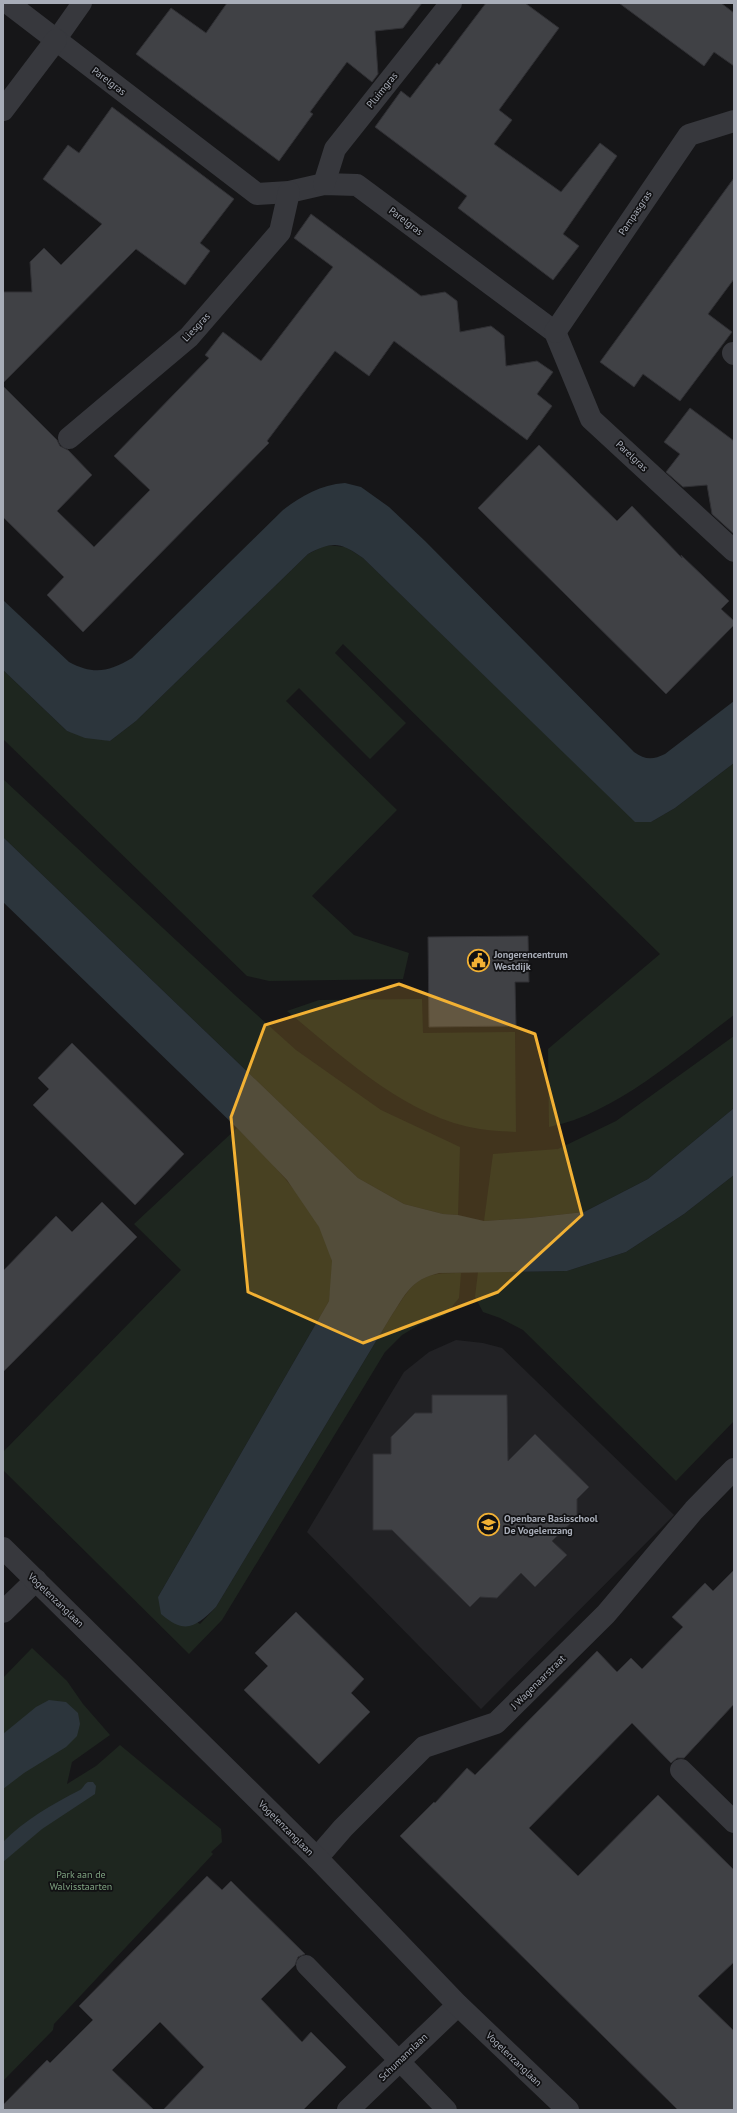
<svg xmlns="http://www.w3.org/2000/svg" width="737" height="2113" viewBox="0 0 737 2113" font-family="'PT Sans',sans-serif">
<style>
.built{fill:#222225}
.green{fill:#1e261f}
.water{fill:#2c353c}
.building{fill:#404145;stroke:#303034}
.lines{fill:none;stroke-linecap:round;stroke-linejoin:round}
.service{stroke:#37383d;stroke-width:20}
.pedestrian{stroke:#37383d;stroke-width:22}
.minor{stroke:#37383d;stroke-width:22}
.tertiary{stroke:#37383d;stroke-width:22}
.marked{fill:#f2b134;fill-opacity:0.2;stroke:#f2b134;stroke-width:3;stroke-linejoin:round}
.labels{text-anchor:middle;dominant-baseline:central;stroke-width:3.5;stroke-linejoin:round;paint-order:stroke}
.street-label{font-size:10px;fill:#a8adb8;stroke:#111113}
.poi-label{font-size:10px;font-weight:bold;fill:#a8adb8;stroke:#111113;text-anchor:start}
.park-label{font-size:10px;fill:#7fa381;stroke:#111113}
</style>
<rect width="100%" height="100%" fill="#161618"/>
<polygon class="built" points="456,1340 483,1343 502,1348 674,1515 481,1709 307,1532 404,1372 429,1352"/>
<g class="green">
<path d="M326 545 346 547 363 558 635 821 651 822 675 808 734 763V1015C680 1055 615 1114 549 1127L548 1049 660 954 343 644 335 653 406 723 370 759 299 688 286 701 397 810 312 896 354 935 409 953 403 979 269 981 247 976 3 739V670L67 731 110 741 136 721 308 554Z"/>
<polygon points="3,779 237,997 296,1050 381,1110 460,1147 458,1215 443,1214 404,1204 358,1178 3,837"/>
<path d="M422 999 423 1033 515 1032 516 1132C504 1131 492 1131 480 1129 407 1118 342 1056 287 1011L319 1000Z"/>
<polygon points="734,1036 734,1108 648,1179 584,1212 530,1218 484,1221 493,1154 558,1149 616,1121"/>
<path d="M237 1128C269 1160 324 1214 332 1261 334 1273 330 1289 329 1301L158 1597 200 1624 216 1607 390 1318C413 1283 416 1272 461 1273L459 1298 445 1315 419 1325 402 1335 385 1352 222 1620 189 1654 3 1470V1452L181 1270 134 1224Z"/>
<polygon points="734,1175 734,1421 676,1481 523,1330 500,1318 483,1312 475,1297 478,1272 567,1271 626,1252 684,1214"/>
<polygon points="32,1648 67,1681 83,1704 110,1735 72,1762 67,1784 96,1766 120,1745 221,1829 222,1842 211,1852 213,1854 54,2024 53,2030 3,2081 3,1678"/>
</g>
<g class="water">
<path d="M345 483 361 487 389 507 425 541 634 752C645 760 653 760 665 754L734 701V763L675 808 651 822H635L363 558C340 542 333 541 308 554L136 721 110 741 85 738 67 731 3 670V600L69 662C93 675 109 672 132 658L283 510C303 495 320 485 345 483Z"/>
<path d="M3 837 358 1178 404 1204 443 1214 458 1215 484 1221 530 1218 584 1212 648 1179 734 1108V1175L684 1214 626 1252 567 1271 439 1273C410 1280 406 1294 390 1318L216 1607C196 1627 185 1635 161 1614L158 1597 329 1301 332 1261 319 1227 287 1180 237 1128 3 902Z"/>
<polygon points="49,1700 66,1702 78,1713 80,1724 77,1736 66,1747 24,1773 3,1789 3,1734 36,1707"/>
<path d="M88 1782H93L96 1786 95 1794 42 1829 3 1862V1842C26 1819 51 1805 80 1790 84 1787 84 1784 88 1782Z"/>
</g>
<g class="building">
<polygon points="227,3 422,3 403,28 375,31 378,74 372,82 347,62 310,112 313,114 279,161 136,54 171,8 206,33"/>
<polygon points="486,3 525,3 559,28 499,110 512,120 494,144 561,192 600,143 617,156 563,234 579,246 553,280 458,208 467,196 375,127 401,91 410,98 437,63 439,65"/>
<polygon points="619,3 721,3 734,13 734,66 714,52 704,66"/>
<polygon points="112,107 234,199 200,243 210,251 185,285 136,249 3,383 3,292 32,292 30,262 44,248 61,265 102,224 43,179 68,145 79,153"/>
<polygon points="734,178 734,279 708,314 732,332 680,401 643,374 634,387 600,362"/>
<polygon points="311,214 421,296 445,292 457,301 460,332 491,326 504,336 506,366 537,361 553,372 537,394 552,406 527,440 394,341 369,376 335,351 267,441 269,443 83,632 47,595 64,577 3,517 3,386 57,440 60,446 68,450 92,475 57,511 94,547 150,490 114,456 209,358 205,355 223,332 261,361 333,267 294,238"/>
<polygon points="690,408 734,441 734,534 712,514 707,485 683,487 666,472 680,454 664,442"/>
<polygon points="539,445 617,521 632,506 682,558 681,555 729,601 721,609 734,621 734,625 666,694 478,508"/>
<polygon points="528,936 529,982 515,982 516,1026 429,1027 428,937"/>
<polygon points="72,1043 184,1154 135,1205 33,1105 49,1089 38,1078"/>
<polygon points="102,1202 137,1237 3,1372 3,1271 56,1216 72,1232"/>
<polygon points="432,1395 507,1395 508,1461 535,1434 589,1487 577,1499 577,1517 552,1541 567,1555 535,1587 521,1573 497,1598 480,1597 470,1607 392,1530 373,1530 373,1454 391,1454 391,1437 415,1413 432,1413"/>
<polygon points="734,1570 734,1704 684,1758 677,1758 671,1763 632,1723 529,1828 578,1876 658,1795 734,1870 734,1962 698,1996 734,2031 734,2110 678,2110 400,1836 434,1802 435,1803 467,1768 475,1775 597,1651 617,1672 631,1658 642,1669 683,1627 672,1617 705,1583 713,1591"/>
<polygon points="296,1612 364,1679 351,1693 370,1712 319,1764 244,1690 268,1666 255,1653"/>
<polygon points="207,1876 222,1890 231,1881 305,1954 298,1957 295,1965 261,1999 302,2042 311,2032 346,2067 303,2110 163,2110 204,2067 160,2022 112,2070 154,2110 3,2110 3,2105 47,2060 50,2063 93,2020 79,2006"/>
</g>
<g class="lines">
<g class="service">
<polyline points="56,40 82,3"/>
<polyline points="306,1965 447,2110"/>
</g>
<polyline class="pedestrian" points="733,353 734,354"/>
<g class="minor">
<polyline points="8,3 257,194 289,192 324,184 357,185 555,332 591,419 734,551"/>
<polyline points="3,110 56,40"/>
<polyline points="324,184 335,149 451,3"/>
<polyline points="555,332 689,135 734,121"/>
<polyline points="69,438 189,337 280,232 289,192"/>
<polyline points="3,1612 36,1580"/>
<polyline points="681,1770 734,1822"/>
<polyline points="317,1858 343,1828 424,1747 496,1723 606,1614 694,1510 734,1469"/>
<polyline points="348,2110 458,2005"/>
</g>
<polyline class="tertiary" points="3,1548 317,1858 458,2005 568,2110"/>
</g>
<path class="marked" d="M399 984 535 1034 582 1215 498 1292 363 1343 248 1292 231 1117 265 1025Z"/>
<defs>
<symbol id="civic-ring" viewBox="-11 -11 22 22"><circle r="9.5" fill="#111113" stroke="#f2b134" stroke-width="1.5"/><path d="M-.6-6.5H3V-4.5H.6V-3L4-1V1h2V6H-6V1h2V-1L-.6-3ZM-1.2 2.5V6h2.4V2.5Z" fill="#f2b134"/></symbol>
<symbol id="school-ring" viewBox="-11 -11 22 22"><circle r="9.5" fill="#111113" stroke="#f2b134" stroke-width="1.5"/><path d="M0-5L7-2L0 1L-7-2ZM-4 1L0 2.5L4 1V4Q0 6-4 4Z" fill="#f2b134"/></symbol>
</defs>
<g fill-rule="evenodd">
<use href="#civic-ring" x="466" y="948" width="25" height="25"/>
<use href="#school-ring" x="476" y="1512" width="25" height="25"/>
</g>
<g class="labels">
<g class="street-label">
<text transform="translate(109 81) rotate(37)">Parelgras</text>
<text transform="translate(382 90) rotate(-51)">Pluimgras</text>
<text transform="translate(635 213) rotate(-56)">Pampasgras</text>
<text transform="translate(406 221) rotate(37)">Parelgras</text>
<text transform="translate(196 327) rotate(-47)">Liesgras</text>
<text transform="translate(632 456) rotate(43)">Parelgras</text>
<text transform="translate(56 1600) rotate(44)">Vogelenzanglaan</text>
<text transform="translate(538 1682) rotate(-45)">J Wagenaarstraat</text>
<text transform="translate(286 1828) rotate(45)">Vogelenzanglaan</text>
<text transform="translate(403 2057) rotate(-44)">Schumannlaan</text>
<text transform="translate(514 2059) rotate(44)">Vogelenzanglaan</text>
</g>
<g class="poi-label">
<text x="494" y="954">Jongerencentrum<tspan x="494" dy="12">Westdijk</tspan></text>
<text x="504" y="1518">Openbare Basisschool<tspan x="504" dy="12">De Vogelenzang</tspan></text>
</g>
<g class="park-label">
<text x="81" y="1874">Park aan de<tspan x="81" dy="12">Walvisstaarten</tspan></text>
</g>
</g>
<rect width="737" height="2113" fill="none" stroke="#a8adb8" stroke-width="8"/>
</svg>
